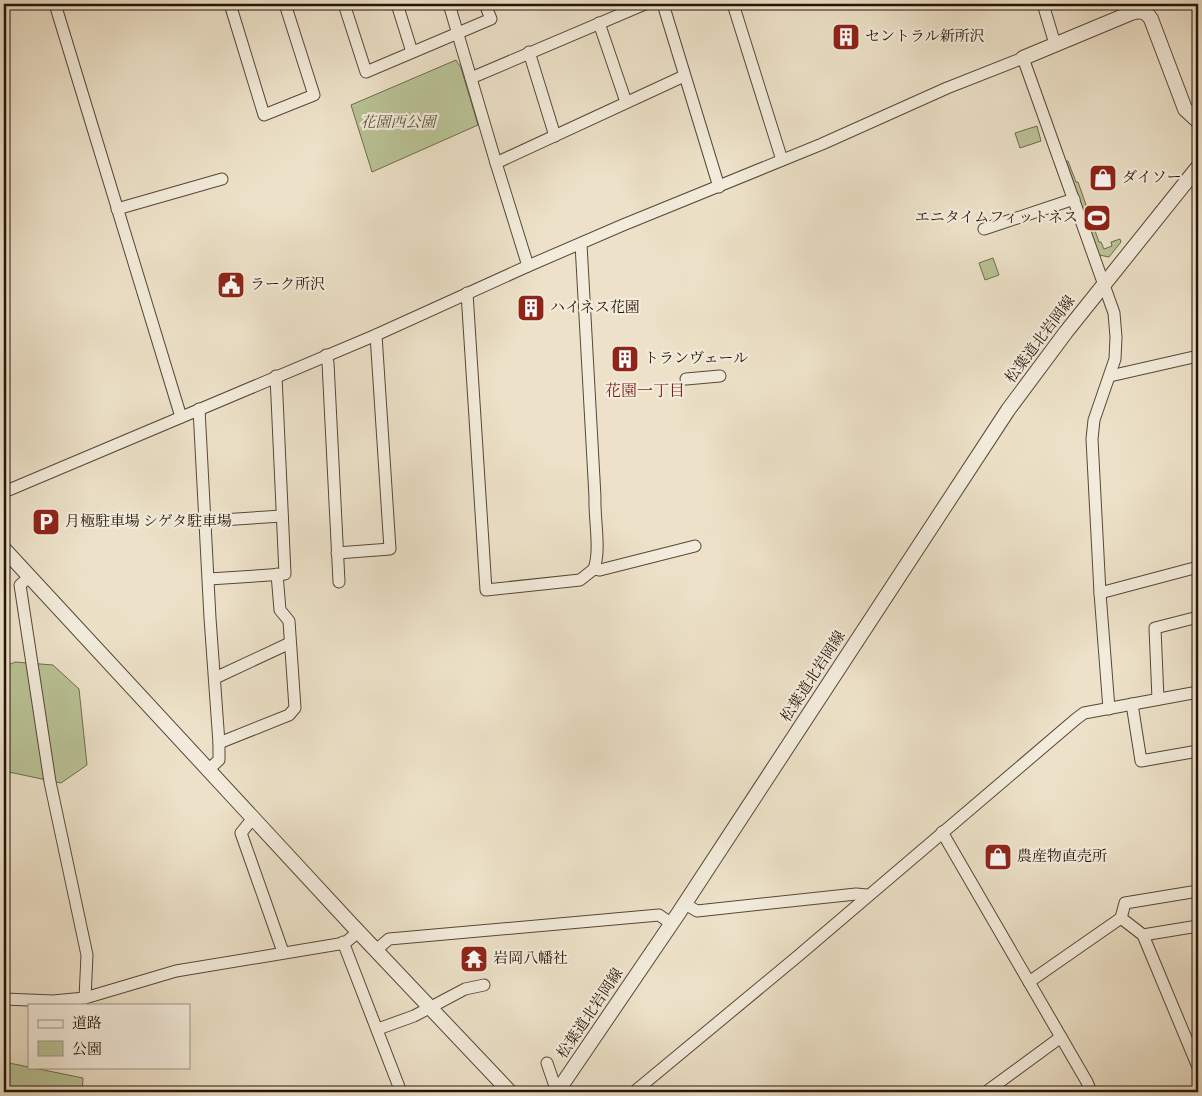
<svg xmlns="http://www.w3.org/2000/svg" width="1202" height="1096" viewBox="0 0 1202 1096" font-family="Vollkorn,'Noto Serif JP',serif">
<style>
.green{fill:#b9c396;stroke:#6f6b4f}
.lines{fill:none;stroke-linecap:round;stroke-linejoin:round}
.minor-casing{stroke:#574738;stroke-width:13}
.tertiary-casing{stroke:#574738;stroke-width:16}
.minor{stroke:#f3ecdc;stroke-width:11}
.tertiary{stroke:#f3ecdc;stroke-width:14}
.labels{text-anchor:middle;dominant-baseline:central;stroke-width:4.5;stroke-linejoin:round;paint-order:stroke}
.poi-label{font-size:15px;fill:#251308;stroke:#f3ecdc;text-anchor:start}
.park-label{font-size:15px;font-style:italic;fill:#59513a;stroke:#f3ecdc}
.street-label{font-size:15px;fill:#251308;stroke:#f3ecdc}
.neighbourhood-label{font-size:16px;fill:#7a1f14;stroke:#f3ecdc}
</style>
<rect width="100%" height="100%" fill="#ede2c9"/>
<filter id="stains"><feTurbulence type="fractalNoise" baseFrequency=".004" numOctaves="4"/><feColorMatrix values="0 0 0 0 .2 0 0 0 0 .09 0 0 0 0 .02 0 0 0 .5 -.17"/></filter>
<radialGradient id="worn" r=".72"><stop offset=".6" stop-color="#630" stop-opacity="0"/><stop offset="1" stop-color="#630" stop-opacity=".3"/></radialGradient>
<g class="green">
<polygon points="456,60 461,68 478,125 372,172 351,105"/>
<polygon points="1037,126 1041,141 1020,148 1015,133"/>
<polygon points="1066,161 1068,161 1076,182 1078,182 1099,242 1101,242 1104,249 1112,246 1111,242 1120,239 1121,242 1109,257 1099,255"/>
<polygon points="993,258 999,275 985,280 979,263"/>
<polygon points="15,662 53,665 79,689 87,765 61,783 4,771 4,667"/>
<polygon points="4,1055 9,1063 83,1078 82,1092 4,1092"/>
</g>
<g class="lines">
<defs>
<g id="minor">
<polyline points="55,4 181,417"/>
<polyline points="230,4 264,115 314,95 285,4"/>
<polyline points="344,4 366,72 491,19 485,4"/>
<polyline points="397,4 412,52"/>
<polyline points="449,4 496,163 528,266"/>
<polyline points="663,4 719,187"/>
<polyline points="733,4 782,160"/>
<polyline points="1043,4 1055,44"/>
<polyline points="599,23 626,102"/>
<polyline points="529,52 555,136"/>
<polyline points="471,78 645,4"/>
<polyline points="496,163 684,76"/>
<polyline points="117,209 222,179"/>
<polyline points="984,229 1074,199"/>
<path d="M581 244 595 497C594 519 601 549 594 569"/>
<polyline points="467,293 486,590 580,580 594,569 600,570 695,546"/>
<polyline points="326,355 328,363 339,582"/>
<polyline points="1110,376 1198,356"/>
<polyline points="686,379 720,376"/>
<polyline points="199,409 210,618 219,743 219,760 208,770"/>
<polyline points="4,492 376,335 528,266 623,225 822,144 947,88 1023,58 1114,313 1116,337 1115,359 1094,420 1092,439 1100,593"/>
<polyline points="206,521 282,516"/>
<polyline points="337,553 390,549 376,335"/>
<polyline points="29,577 20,585 50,782 87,955 85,998"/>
<polyline points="209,579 285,574 276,376"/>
<polyline points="215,678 290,643"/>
<polyline points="1158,699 1155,628 1198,617"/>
<polyline points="1132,704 1141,761 1198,751"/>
<polyline points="1109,709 1100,593 1198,567"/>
<polyline points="219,743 289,715 295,708 289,621 280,610 277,574"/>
<polyline points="253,818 241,833 283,952"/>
<polyline points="942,832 1087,1082 1091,1092"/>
<polyline points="685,904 697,911 856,894 867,895"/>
<polyline points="1121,918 1125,903 1198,891"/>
<polyline points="1143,935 1198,1067"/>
<polyline points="343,942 401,1092"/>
<polyline points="376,950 389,939 659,915 672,924"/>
<polyline points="1029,982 1121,918 1143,935 1198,926"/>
<polyline points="4,999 53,1001 85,998 176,971 345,943 358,932"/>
<polyline points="378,1029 414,1016 465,989 484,985"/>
<polyline points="547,1063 557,1092"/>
<polyline points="634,1092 798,956 1076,719 1084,713 1198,692"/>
<polyline points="986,1092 1061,1037"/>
</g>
<g id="tertiary">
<path d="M1023 58 1131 13C1140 10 1146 11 1151 19L1185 109 1198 121"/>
<polyline points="4,549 351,924 510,1092"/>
<polyline points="557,1092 678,914 1008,410 1066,332 1198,167"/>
</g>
</defs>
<use href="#minor" class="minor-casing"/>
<use href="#tertiary" class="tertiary-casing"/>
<use href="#minor" class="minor"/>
<use href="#tertiary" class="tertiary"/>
</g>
<defs>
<symbol id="building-square" viewBox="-11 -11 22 22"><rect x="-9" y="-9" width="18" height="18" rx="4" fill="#8f2418" stroke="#f3ecdc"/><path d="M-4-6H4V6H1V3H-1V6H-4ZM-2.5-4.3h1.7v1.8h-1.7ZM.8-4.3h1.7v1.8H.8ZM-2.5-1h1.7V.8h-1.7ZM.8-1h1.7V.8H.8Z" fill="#fff"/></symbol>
<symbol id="shop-square" viewBox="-11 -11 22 22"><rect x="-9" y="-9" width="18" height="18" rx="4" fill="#8f2418" stroke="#f3ecdc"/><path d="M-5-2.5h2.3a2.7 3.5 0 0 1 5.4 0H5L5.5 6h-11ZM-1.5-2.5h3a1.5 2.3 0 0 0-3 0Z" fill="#fff"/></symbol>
<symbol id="stadium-square" viewBox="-11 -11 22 22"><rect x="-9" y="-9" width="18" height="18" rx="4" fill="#8f2418" stroke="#f3ecdc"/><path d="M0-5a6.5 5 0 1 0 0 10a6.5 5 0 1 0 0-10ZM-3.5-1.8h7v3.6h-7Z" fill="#fff"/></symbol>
<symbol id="civic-square" viewBox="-11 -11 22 22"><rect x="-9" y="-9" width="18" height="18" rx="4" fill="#8f2418" stroke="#f3ecdc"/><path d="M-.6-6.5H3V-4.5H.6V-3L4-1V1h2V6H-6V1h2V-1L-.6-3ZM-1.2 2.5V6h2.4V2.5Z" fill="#fff"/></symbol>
<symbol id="parking-square" viewBox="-11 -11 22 22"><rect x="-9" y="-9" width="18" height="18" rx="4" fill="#8f2418" stroke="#f3ecdc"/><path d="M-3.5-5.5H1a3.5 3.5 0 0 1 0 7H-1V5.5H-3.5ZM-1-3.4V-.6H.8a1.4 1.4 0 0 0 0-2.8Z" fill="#fff"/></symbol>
<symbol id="temple-square" viewBox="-11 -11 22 22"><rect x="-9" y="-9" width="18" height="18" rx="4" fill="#8f2418" stroke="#f3ecdc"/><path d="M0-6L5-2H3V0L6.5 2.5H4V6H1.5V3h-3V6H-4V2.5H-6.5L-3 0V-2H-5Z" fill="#fff"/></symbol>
</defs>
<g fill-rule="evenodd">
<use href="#building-square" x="830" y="21" width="32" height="32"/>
<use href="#shop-square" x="1087" y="162" width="32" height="32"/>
<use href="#stadium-square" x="1081" y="202" width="32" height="32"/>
<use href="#civic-square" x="215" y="269" width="32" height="32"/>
<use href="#building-square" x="515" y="292" width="32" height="32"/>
<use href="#building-square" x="609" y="343" width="32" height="32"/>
<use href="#parking-square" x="30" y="506" width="32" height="32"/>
<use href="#shop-square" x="982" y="841" width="32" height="32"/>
<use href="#temple-square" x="458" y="943" width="32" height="32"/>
</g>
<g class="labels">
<g class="poi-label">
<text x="865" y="37">セントラル新所沢</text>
<text x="1122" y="178">ダイソー</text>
<text x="1078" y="218" text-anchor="end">エニタイムフィットネス</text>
<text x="250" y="285">ラーク所沢</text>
<text x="550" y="308">ハイネス花園</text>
<text x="644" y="359">トランヴェール</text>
<text x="65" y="522">月極駐車場 シゲタ駐車場</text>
<text x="1017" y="857">農産物直売所</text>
<text x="493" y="959">岩岡八幡社</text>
</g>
<g class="park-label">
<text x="398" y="123">花園西公園</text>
</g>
<g class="street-label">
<text transform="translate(1041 340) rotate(-53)">松葉道北岩岡線</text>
<text transform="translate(814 677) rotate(-57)">松葉道北岩岡線</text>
<text transform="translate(591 1014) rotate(-56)">松葉道北岩岡線</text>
</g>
<g class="neighbourhood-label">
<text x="645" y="392">花園一丁目</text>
</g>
</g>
<rect width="1202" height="1096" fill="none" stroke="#ede2c9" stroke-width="20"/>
<rect x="5" y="5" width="1192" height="1086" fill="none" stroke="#251308" stroke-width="2.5"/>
<rect x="10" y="10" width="1182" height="1076" fill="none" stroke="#251308"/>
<rect x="28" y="1004" width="162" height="65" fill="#f3ecdc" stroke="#a19587"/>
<rect x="38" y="1020" width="25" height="8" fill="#f3ecdc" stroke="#a19587"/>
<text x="72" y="1028" font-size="15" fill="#251308">道路</text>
<rect x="38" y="1041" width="25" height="15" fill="#b9c396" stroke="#a19587"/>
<text x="72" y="1054" font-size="15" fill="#251308">公園</text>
<rect width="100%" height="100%" filter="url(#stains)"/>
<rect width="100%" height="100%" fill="url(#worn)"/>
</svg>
